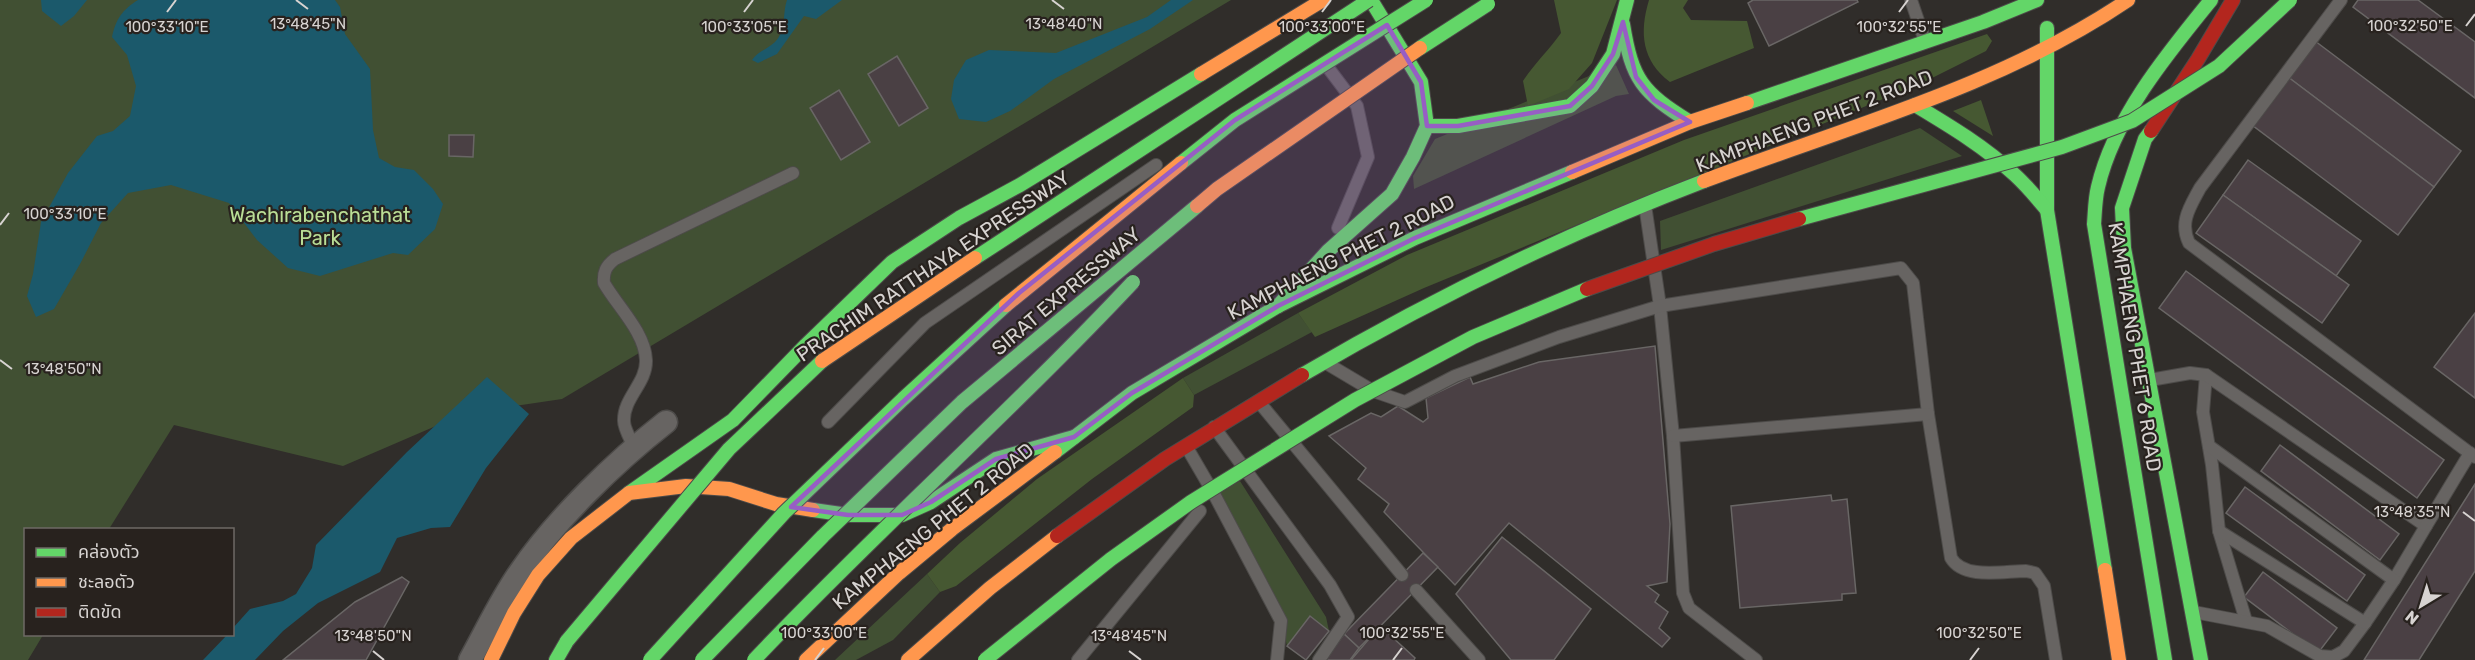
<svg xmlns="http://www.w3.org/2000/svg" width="2475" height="660" viewBox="0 0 2475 660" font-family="Rubik,'Noto Sans Thai',sans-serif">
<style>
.green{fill:#415033}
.forest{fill:#465832}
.water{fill:#1b596b}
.building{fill:#4a4044;stroke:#696665;stroke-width:1.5}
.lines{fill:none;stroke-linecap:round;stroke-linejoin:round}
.lane-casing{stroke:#4d4b49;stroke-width:14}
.street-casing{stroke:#4d4b49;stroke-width:25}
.fast-casing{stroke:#4d4b49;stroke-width:16}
.slow-casing{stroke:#4d4b49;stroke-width:16}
.jam-casing{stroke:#4d4b49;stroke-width:16}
.lane{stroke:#676462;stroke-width:12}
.street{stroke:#676462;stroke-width:22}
.fast{stroke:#63d668;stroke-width:14}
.slow{stroke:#ff974d;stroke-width:14}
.jam{stroke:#b3261e;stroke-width:14}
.fast-bridge-casing{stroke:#4d4b49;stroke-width:16;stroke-linecap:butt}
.slow-bridge-casing{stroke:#4d4b49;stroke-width:16;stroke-linecap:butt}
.jam-bridge-casing{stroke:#4d4b49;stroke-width:16;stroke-linecap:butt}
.fast-bridge{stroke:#63d668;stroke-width:14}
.slow-bridge{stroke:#ff974d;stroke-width:14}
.jam-bridge{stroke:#b3261e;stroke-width:14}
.marked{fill:#975ec4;fill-opacity:0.2;stroke:#975ec4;stroke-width:4.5;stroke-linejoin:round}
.ticks{fill:none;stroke:#d7d3d1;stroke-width:2}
.labels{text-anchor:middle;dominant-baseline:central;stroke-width:4.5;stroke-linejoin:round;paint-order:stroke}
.street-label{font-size:20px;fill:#d7d3d1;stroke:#28221e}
.park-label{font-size:20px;fill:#bade96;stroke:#28221e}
.ticks-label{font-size:15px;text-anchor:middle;fill:#d7d3d1;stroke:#28221e;stroke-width:4.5;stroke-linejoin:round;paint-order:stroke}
</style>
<rect width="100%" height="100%" fill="#302d2a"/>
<g class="green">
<polygon points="0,0 1231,0 562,399 466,413 343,466 174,425 109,529 26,530 26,634 43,635 28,660 0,660"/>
<polygon points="1616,65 1629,94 1616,96 1414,189 1413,176 1435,139"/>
<polygon points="1920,128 1962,156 1661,250 1660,221"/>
<polygon points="1298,313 1312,332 1194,395 1183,378"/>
<polygon points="1240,481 1326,617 1329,631 1310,616 1287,646 1281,621 1214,494"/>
<polygon points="927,574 940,592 893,640 856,660 835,660"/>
</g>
<g class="forest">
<path d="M1554 0H1617L1592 63 1569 89 1528 106 1523 81C1534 64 1549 50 1561 33Z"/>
<path d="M1649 0H1688L1683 8 1691 20 1747 21 1754 48 1670 82C1642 61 1639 33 1649 0Z"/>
<polygon points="1987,34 1992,41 1986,51 1922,83 1424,288 1315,337 1298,313 1407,255 1684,140"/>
<polygon points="1981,100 1993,136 1953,111"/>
<polygon points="1183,378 1194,395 1193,407 1092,479 956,586 940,592 927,574 960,543 1037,479"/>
</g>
<g class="water">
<polygon points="41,0 87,0 74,16 61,26 42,11"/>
<path d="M138 0H335L340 7 345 34 370 69 373 130 379 158 395 167 414 170 433 189 443 204 435 229 408 255 393 253 320 276 288 268 257 240 229 203 171 185 128 193 101 223 80 264 54 309 36 317 27 296 33 274 41 222 68 173 97 136 113 131 130 116 136 86 127 55 112 37C116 19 122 10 138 0Z"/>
<path d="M787 0H842L816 19 804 16 777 54 758 63 752 60C758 51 768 49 775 42 787 30 782 14 787 0Z"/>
<polygon points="1171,0 1193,0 1150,29 1054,79 1010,111 986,122 959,119 951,99 954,80 966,60 989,50 1056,53 1147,17"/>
<polygon points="487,377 529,414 486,468 450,527 431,528 397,538 380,572 318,603 283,631 255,660 203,660 227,635 232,634 233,628 250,609 283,601 296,594 312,568 316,545 407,452"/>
</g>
<g class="building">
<polygon points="1753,0 1857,0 1858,2 1769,46 1748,3"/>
<polygon points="2358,0 2418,0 2475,42 2475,98 2353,7"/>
<polygon points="2315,41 2461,151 2434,187 2288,77"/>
<polygon points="897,56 928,108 899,126 868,74"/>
<polygon points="2288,77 2434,187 2398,235 2252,125"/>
<polygon points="839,90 870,142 841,160 810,108"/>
<polygon points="449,135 474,135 473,157 449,156"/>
<polygon points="2248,160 2361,241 2336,276 2223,195"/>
<polygon points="2223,195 2349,285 2322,323 2196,233"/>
<polygon points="2186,271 2444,460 2417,498 2159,308"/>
<polygon points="2475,313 2475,398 2434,367"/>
<polygon points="1655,346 1670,524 1667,582 1647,586 1659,595 1655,602 1668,612 1659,628 1670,638 1662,647 1509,523 1455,585 1384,512 1389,504 1358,479 1366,468 1329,436 1371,413 1381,417 1398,406 1423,422 1428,418 1426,398 1470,377 1473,384 1539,362"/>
<polygon points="2280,445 2399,534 2380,560 2261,471"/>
<polygon points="2475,484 2475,571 2419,660 2364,660"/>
<polygon points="2245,487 2365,575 2347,601 2226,513"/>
<polygon points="1831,495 1832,501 1847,499 1856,593 1842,594 1842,600 1740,608 1731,506"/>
<polygon points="1502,537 1591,609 1554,660 1511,660 1456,594"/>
<polygon points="1423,553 1438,567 1359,648 1344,634"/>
<polygon points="2263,572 2337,628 2318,653 2244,597"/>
<polygon points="402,577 409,582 366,660 283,660 355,602"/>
<polygon points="1310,616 1329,631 1306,660 1287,646"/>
<polygon points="1380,626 1415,658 1414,660 1351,660"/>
<polygon points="1344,634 1359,648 1350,660 1325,660"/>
</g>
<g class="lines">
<defs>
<g id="lane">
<polyline points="1911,0 1925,41"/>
<path d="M2341 0 2200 188C2190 207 2179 222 2189 243L2475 457"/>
<polyline points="1326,65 1357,106 1368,157 1338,228"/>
<polyline points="1645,205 1660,306 1673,436 1683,593 1689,608 1756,660"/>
<path d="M1326 363 1373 391 1405 402 1455 376 1559 337 1660 306 1901 268 1913 283 1928 414 1951 558C1964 580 2004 571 2026 571L2035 573 2044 586 2056 660"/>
<polyline points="2206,375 2203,412 2212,465 2219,531 2246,621"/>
<polyline points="2150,380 2190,373 2206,375 2426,526 2394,580 2365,623 2344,651 2333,657 2320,656 2267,626 2194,612"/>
<polyline points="1259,402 1402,575"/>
<polyline points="828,422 925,323 1156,165"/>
<polyline points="1214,427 1330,585 1348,617 1319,660"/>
<polyline points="1673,436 1928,414"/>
<polyline points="1186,446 1214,494 1281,621 1277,660"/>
<polyline points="2209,446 2394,580"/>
<path d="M634 447C631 440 624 429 624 421 623 398 647 383 646 360 645 332 617 306 604 283 603 272 606 266 615 259L793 173"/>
<polyline points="2426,526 2470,453"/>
<polyline points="2219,531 2365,623"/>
<polyline points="1416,590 1479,660"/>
<polyline points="1078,660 1200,511"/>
</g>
<path id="street" d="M470 660C486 631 501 599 520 572 556 519 615 462 666 422"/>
<g id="fast">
<path d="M1623 24C1632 80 1642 92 1690 122"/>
<polyline points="2047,28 2047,210 2105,570"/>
<polyline points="1747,103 1983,22 2037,0"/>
<path d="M1915 105C1950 126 1985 147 2015 175 2027 186 2037 198 2047 210"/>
<polyline points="1427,126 1458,126 1570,106 1592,86 1613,54 1627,0"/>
<polyline points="2151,131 2145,139 2122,208 2124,248 2201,660"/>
<polyline points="1278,306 1328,251 1392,194 1413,157 1427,126 1421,82 1371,0"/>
<path d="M1302 375C1430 300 1565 234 1704 181"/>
<polyline points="1055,452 1132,393 1278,306 1415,238 1572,172"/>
<polyline points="629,493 733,420 806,345 892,262 959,218 1020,185 1201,74"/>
<polyline points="813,510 848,515 902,515 931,502 996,459 1074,437"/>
<polyline points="556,660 567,641"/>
<path d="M2165 660 2094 224C2095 212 2095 199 2098 187 2114 118 2167 54 2211 0"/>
</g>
<g id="slow">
<polyline points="1201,74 1323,0"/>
<polyline points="1572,172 1690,122 1747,103"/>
<path d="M1704 181C1847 127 2001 86 2128 0"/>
<polyline points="2105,570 2119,660"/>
<polyline points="491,660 514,613 538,575 571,538 629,493 686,486 729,489 776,504 813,510"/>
<polyline points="806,660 899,573 952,529 1055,452"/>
<polyline points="908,660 990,588 1057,536"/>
</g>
<g id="jam">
<polyline points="2151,131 2198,59 2233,0"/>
<polyline points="1057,536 1165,459 1302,375"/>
</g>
</defs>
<use href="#lane" class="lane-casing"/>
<use href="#street" class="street-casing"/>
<use href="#fast" class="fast-casing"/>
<use href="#slow" class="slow-casing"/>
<use href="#jam" class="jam-casing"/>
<use href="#lane" class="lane"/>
<use href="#street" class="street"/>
<use href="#fast" class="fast"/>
<use href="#slow" class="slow"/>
<use href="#jam" class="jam"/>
<defs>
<g id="fast-bridge">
<polyline points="1420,48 1488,4"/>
<polyline points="1181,163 1235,120 1426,0"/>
<polyline points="1799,219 2062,147 2132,121 2219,66 2290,0"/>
<polyline points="975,258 1369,0"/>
<polyline points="567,641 729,449 822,361"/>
<polyline points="650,660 784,513 903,399 1006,305"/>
<polyline points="702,660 823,536 962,402 1197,206"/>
<path d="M754 660C877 530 1011 412 1133 282"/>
<polyline points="985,660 1111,559 1191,502 1355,400 1473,337 1587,289"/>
</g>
<g id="slow-bridge">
<polyline points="1197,206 1217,189 1420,48"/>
<polyline points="1006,305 1181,163"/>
<polyline points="822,361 975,258"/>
</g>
<polyline id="jam-bridge" points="1587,289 1714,244 1799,219"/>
</defs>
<use href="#fast-bridge" class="fast-bridge-casing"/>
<use href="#slow-bridge" class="slow-bridge-casing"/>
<use href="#jam-bridge" class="jam-bridge-casing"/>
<use href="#fast-bridge" class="fast-bridge"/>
<use href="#slow-bridge" class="slow-bridge"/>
<use href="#jam-bridge" class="jam-bridge"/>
</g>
<path class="marked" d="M1623 22 1636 77 1654 100 1690 122 1415 238 1278 306 1132 393 1074 437 996 459 931 502 902 515H848L791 507 1019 293 1235 120 1387 25 1421 82 1427 126H1458L1570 106 1592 86 1613 54Z"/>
<path class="ticks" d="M296 0 308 9M1052 0 1064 9M167 12 176 0M744 12 753 0M1322 12 1331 0M1899 12 1908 0M2466 26 2475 14M0 225 9 213M0 360 12 369M2463 512 2475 521M373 651 384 660M1129 651 1141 660M815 660 824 648M1393 660 1402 648M1970 660 1979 648"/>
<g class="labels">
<g class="street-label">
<text transform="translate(1814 121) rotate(-21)">KAMPHAENG PHET 2 ROAD</text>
<text transform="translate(1341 257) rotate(-27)">KAMPHAENG PHET 2 ROAD</text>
<text transform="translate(933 266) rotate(-34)">PRACHIM RATTHAYA EXPRESSWAY</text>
<text transform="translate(1066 291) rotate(-40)">SIRAT EXPRESSWAY</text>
<text transform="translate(2135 347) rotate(81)">KAMPHAENG PHET 6 ROAD</text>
<text transform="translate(933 526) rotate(-39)">KAMPHAENG PHET 2 ROAD</text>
</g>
<g class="park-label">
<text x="320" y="215">Wachirabenchathat<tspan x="320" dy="23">Park</tspan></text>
</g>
</g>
<g class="ticks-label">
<text x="308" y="29">13°48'45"N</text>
<text x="1064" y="29">13°48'40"N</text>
<text x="2410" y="31">100°32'50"E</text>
<text x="167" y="32">100°33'10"E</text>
<text x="744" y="32">100°33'05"E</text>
<text x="1322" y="32">100°33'00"E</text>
<text x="1899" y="32">100°32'55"E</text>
<text x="65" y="219">100°33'10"E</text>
<text x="63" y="374">13°48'50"N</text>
<text x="2412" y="517">13°48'35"N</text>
<text x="824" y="638">100°33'00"E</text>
<text x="1402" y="638">100°32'55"E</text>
<text x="1979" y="638">100°32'50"E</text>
<text x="373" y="641">13°48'50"N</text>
<text x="1129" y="641">13°48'45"N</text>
</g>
<rect x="24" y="528" width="210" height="108" fill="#28221e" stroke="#6e6966" stroke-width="1.5"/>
<rect x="36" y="548" width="30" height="9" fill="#63d668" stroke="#6e6966" stroke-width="1.5"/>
<text x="78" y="558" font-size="18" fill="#d7d3d1">คล่องตัว</text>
<rect x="36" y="578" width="30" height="9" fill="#ff974d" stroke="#6e6966" stroke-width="1.5"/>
<text x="78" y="588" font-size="18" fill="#d7d3d1">ชะลอตัว</text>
<rect x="36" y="608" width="30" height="9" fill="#b3261e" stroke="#6e6966" stroke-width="1.5"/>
<text x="78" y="618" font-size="18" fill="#d7d3d1">ติดขัด</text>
<g transform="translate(2421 606) rotate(218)" stroke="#28221e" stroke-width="4.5" paint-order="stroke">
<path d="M0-4.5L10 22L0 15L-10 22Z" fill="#d7d3d1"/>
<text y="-9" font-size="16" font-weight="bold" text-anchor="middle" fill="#d7d3d1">N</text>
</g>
</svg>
